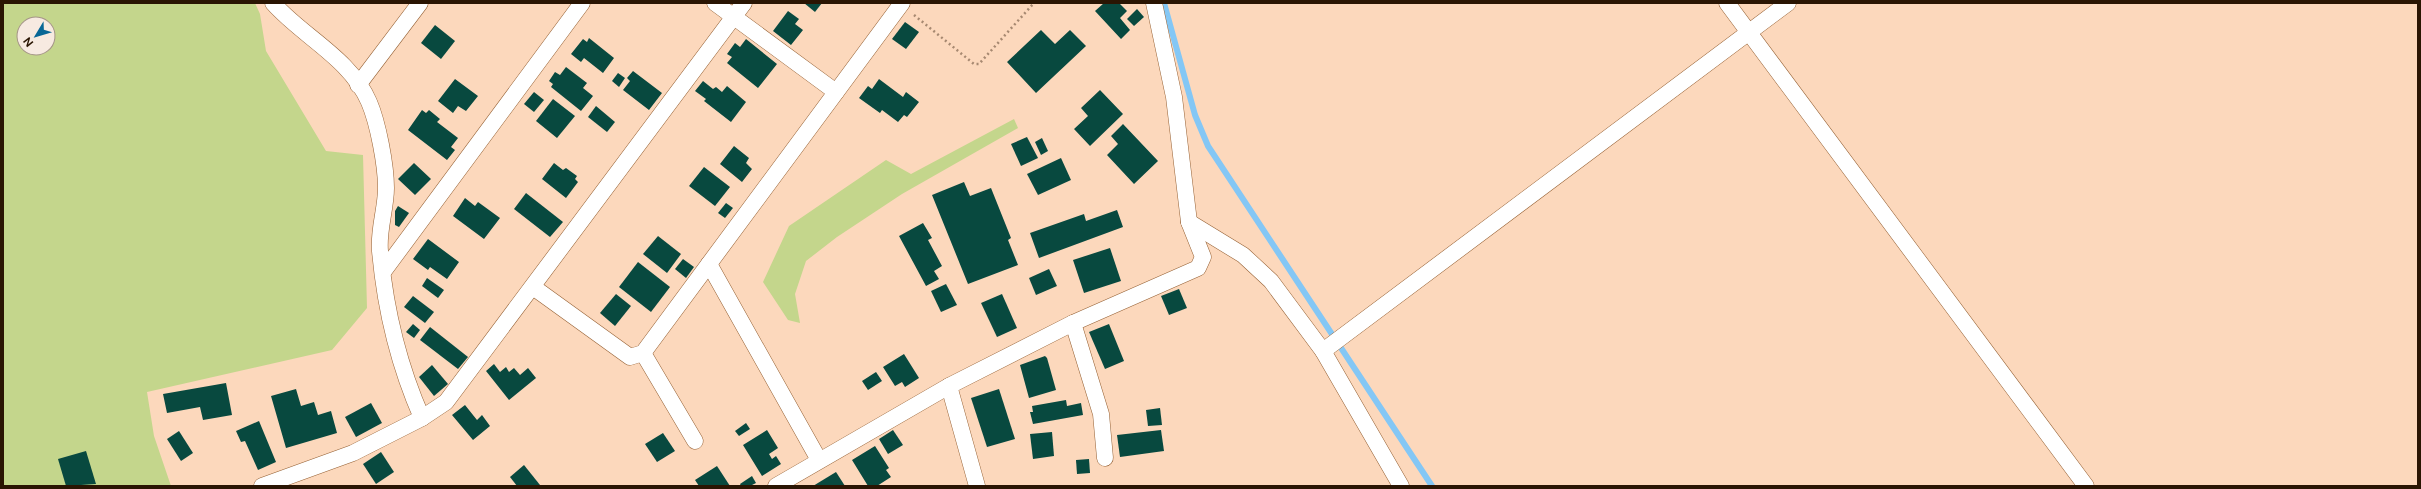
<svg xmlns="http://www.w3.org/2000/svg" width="2421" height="489" viewBox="0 0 2421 489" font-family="'Public Sans',sans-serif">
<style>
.green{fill:#c4d68c;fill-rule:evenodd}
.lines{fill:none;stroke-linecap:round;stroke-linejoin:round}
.stream{stroke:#84c7f5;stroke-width:6}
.building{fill:#08493f}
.minor-casing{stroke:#956033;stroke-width:17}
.path{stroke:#a78971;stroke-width:2.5;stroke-dasharray:2 3;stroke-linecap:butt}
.minor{stroke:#fff;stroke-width:16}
</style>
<rect width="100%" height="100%" fill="#fcd8bc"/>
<g class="green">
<path d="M3 3H255L260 14 266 51 326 151 363 155 367 308 332 350 147 392 154 436 171 486H3ZM24 24H48V48H24Z"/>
<polygon points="1014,119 1018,128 902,194 837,237 806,261 795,294 800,323 788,320 763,282 789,226 886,160 911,174"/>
</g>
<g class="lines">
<polyline class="stream" points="1164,3 1195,115 1208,146 1432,486"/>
</g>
<g class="building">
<polygon points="804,3 822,3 815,12"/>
<polygon points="1104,3 1119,3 1127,11 1120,18 1130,30 1121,39 1095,11"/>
<polygon points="1137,9 1144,17 1134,26 1127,19"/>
<polygon points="788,11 799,19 795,24 803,30 791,45 773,31"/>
<polygon points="905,22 919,32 906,49 892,39"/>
<polygon points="435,25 455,41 441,59 421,43"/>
<polygon points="1041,30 1055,44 1070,30 1086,46 1036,93 1007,62"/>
<polygon points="589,38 614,58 603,73 584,58 581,62 571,54 583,39 587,42"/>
<polygon points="746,39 777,64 758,88 727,63 732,57 727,54 735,43 740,47"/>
<polygon points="566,67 587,83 583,88 593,96 581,111 551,87 553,84 549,81 555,72 560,75"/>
<polygon points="633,71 662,93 649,110 623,90 630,81 627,78"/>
<polygon points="618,73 625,78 619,87 612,81"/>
<polygon points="455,79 478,96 466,111 458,106 453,113 438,101"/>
<polygon points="879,79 903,97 906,92 919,102 907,117 904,115 898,122 882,110 880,113 859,98 868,86 872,89"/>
<polygon points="703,81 713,89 716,87 722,92 727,86 746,102 731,122 704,101 706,99 695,91"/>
<polygon points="1100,90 1123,114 1090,146 1074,129 1088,116 1081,108"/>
<polygon points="534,92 544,100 534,112 524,104"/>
<polygon points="553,99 575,116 557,138 536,121"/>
<polygon points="596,106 615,122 607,132 588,117"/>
<polygon points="422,110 426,113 429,110 440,119 437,122 458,138 451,147 455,150 447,160 408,130"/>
<polygon points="1123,124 1158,161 1134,184 1107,155 1118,144 1111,136"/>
<polygon points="1027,137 1038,158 1021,166 1011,144"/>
<polygon points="1042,138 1048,151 1041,155 1035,142"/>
<polygon points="734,146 749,158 746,163 752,169 742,182 720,164"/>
<polygon points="1061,158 1071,180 1038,195 1027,174"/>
<polygon points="414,163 431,179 415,195 398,179"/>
<polygon points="554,163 563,170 566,168 577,176 575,179 578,182 566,198 542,179"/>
<polygon points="704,167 730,187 715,206 689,186"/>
<polygon points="964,182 970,196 991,188 1011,238 1008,240 1018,265 968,284 932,195"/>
<polygon points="526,193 563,222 550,237 514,209"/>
<polygon points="465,198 475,206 478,202 500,218 484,239 453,216"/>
<polygon points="726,203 733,208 725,218 718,213"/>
<polygon points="398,206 409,213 399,227 395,225 395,211"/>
<polygon points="1117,210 1123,227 1039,258 1030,233 1084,214 1086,221"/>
<polygon points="923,223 932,238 928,240 942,266 934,271 939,279 926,286 899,236"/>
<polygon points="658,236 681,254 667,273 643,254"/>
<polygon points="428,239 459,262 447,279 430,267 428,270 413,259"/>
<polygon points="1110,248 1121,281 1084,293 1073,260"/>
<polygon points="683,259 694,267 686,278 675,269"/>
<polygon points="638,262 670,287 651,312 619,287"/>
<polygon points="1049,269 1057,286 1036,295 1029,278"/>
<polygon points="427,278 444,290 438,298 422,286"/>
<polygon points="946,284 957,305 941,312 931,291"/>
<polygon points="1179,289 1187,308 1169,315 1161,296"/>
<polygon points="616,294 631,306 615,326 600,313"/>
<polygon points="1002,294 1017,328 997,337 981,303"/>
<polygon points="413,296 434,312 425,323 404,307"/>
<polygon points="413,324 420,330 414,338 406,332"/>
<polygon points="1109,324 1124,361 1105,369 1089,332"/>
<polygon points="430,327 468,357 458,369 420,340"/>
<polygon points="904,354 919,378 905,387 902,382 895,386 883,367"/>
<polygon points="1045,356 1047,358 1056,390 1029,398 1020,365"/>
<polygon points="494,364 500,372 506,367 509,372 514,368 520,375 528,368 536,378 509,400 486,371"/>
<polygon points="432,365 448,384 434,396 419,377"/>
<polygon points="876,372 882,381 868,390 862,381"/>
<polygon points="226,383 232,415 203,420 200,407 167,413 163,394"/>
<polygon points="296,389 301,406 314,402 318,415 331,411 337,433 286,448 271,396"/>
<polygon points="999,389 1015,439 987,447 971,398"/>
<polygon points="1066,400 1067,406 1081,403 1083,415 1033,424 1030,412 1033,412 1032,406"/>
<polygon points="371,403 382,423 356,437 345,417"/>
<polygon points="465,405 477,420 482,415 490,426 473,440 452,415"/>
<polygon points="1160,408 1162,425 1148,426 1146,410"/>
<polygon points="259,421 276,462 258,470 245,441 241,442 236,431"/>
<polygon points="746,423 750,429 739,436 735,431"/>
<polygon points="767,430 778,448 769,454 772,459 776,456 781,464 762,476 743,445"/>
<polygon points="893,430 903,445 888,454 879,439"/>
<polygon points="1161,430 1164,451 1120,457 1117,435"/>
<polygon points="179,431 193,453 181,461 167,439"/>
<polygon points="1052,432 1054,456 1033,459 1030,434"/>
<polygon points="663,433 675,451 657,462 645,444"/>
<polygon points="875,446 889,468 886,470 891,477 877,486 868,486 852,460"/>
<polygon points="86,451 96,484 66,486 58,459"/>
<polygon points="381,452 394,472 376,484 363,464"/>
<polygon points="1089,459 1090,473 1077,474 1076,460"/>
<polygon points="524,465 540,485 538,486 517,486 510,477"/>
<polygon points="717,466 730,486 699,486 695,480"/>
<polygon points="836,472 845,486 813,486"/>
<polygon points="752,476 756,483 750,486 741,486 740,484"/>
</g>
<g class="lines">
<defs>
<g id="minor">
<path d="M273 3C303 37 350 58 369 102 378 123 386 165 386 188 386 209 378 230 380 251 385 307 399 366 422 418"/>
<polyline points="715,3 836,92"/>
<polyline points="1727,3 2086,486"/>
<polyline points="358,85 420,3"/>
<polyline points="1189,222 1243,255 1271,281 1323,351 1401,486"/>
<polyline points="709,264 819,460"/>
<polyline points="383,272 582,3"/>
<polyline points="533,287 630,357 643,353 902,3"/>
<polyline points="1073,323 1101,414 1105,458"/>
<polyline points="1323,351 1788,3"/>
<polyline points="643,353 695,441"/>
<polyline points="949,386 977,486"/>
<polyline points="262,486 353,453 422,418 446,402 744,3"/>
<polyline points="776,486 949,386 1073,323 1198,268 1203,257 1189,222 1174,97 1154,3"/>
</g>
</defs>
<use href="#minor" class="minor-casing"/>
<polyline class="path" points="914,15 974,64 979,64 1034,3"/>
<use href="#minor" class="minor"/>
</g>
<rect width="2421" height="489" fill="none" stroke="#2a1503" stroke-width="8"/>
<g transform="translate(36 36) rotate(232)"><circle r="19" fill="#f7eae1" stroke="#a59588"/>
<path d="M0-3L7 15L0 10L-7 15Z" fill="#086796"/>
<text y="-6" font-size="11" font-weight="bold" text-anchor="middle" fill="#2a1503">N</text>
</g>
</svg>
